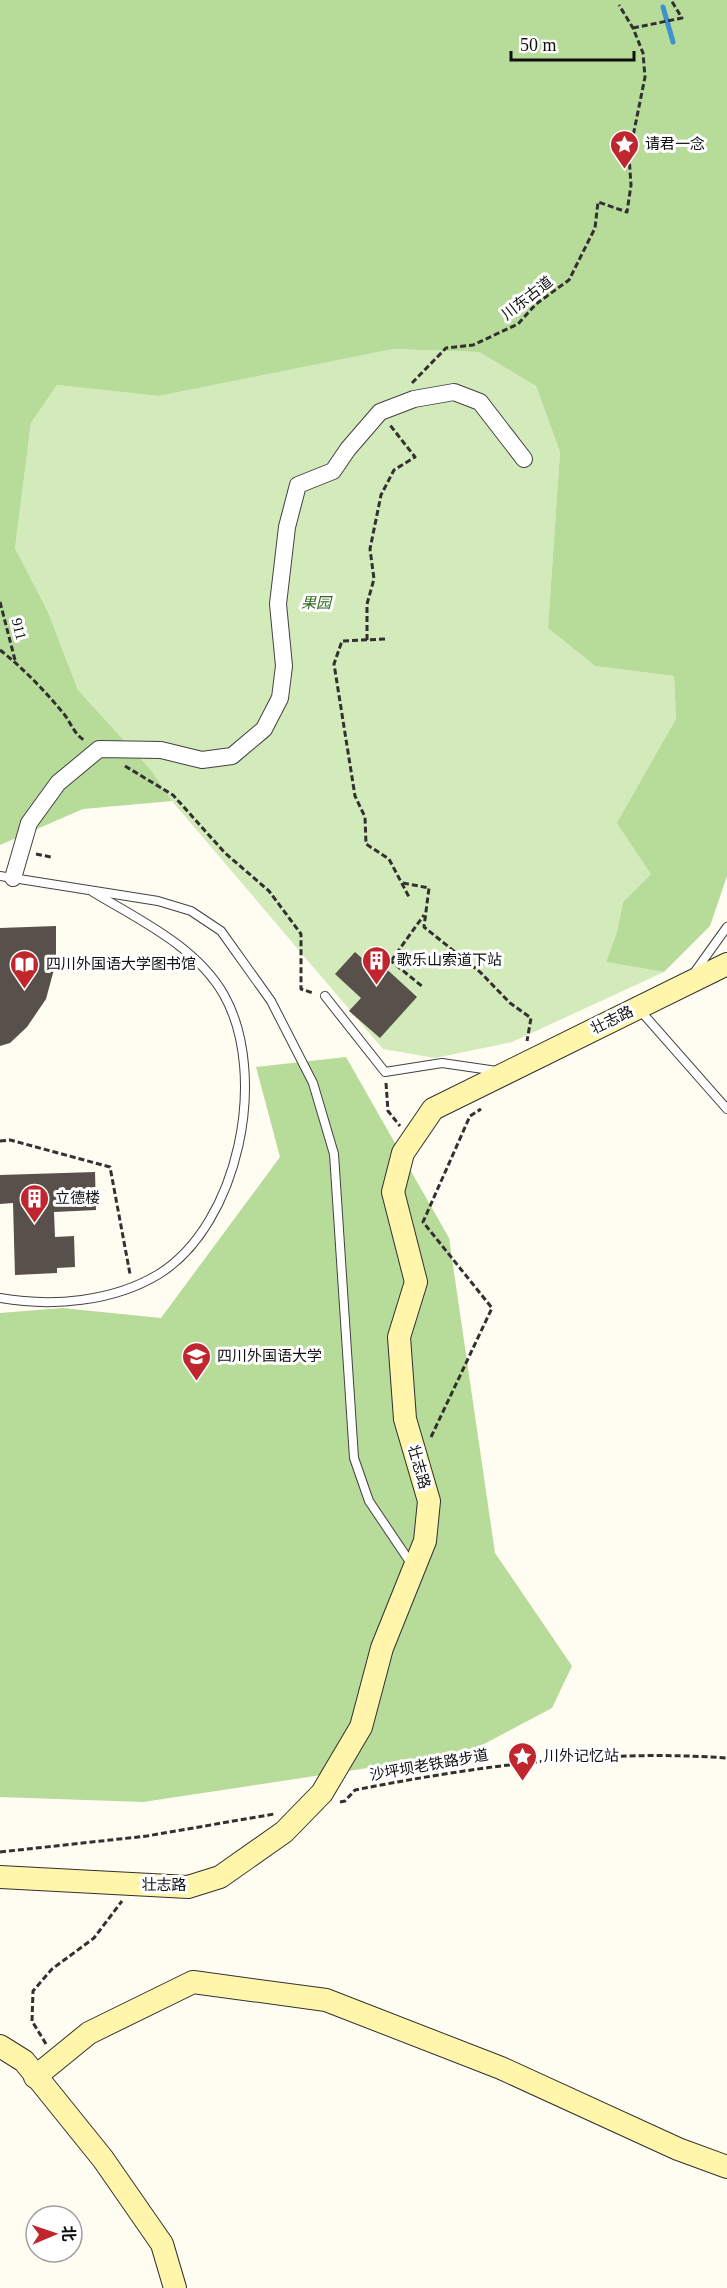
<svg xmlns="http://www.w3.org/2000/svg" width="727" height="2288" viewBox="0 0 727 2288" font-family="'Times New Roman','Noto Sans SC',serif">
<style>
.green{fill:#d3eaba}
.forest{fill:#b7db99}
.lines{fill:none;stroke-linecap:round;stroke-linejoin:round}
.stream{stroke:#3d93cd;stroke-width:5}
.building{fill:#58504b}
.lane-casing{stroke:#424242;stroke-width:10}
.street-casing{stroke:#424242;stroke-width:18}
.secondary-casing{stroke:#313131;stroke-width:24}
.path{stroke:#313131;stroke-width:3;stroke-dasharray:6 3;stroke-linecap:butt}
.lane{stroke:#fff;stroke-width:8}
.street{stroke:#fff;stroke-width:16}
.secondary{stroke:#fff6ac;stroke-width:22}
.labels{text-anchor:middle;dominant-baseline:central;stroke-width:6;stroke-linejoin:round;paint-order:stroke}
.poi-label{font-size:15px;fill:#0f0f0f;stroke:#fff;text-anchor:start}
.street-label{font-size:15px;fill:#0f0f0f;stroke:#fff}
.park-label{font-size:15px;font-style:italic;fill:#2e681e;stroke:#fff}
</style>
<rect width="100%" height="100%" fill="#fffcf1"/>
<polygon class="green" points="393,349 479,352 536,386 560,452 548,628 595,666 674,676 676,719 651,764 651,874 623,902 617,932 606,962 664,972 512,1042 435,1058 383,1049 172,801 151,770 78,690 48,612 15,548 31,423 57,385 159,396"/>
<g class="forest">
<polygon points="0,0 727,0 727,876 710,926 664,972 606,962 617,932 623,902 651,874 617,823 676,719 674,676 595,666 548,628 560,452 536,386 479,352 393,349 159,396 57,385 31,423 15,548 48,612 78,690 151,770 172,801 83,809 0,845"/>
<polygon points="346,1057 449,1238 495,1553 572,1666 552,1708 467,1753 143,1802 0,1797 0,1313 62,1308 161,1318 280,1157 256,1067"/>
</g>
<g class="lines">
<polyline class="stream" points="663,7 673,42"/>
</g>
<g class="building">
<polygon points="56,926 56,962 46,999 27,1027 10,1043 0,1046 0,928"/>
<polygon points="355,952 375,970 380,963 417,997 380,1038 349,1011 361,998 335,974"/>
<polygon points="95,1172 96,1210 54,1212 55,1237 74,1236 75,1267 57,1268 57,1273 15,1275 13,1203 0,1204 0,1175"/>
</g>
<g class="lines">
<defs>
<g id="lane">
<polyline points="0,876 158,901 191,911 221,931 271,1001 313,1083 334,1154 354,1458 369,1501 412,1565"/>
<polyline points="694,973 727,927"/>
<polyline points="325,996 385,1072 442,1063 497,1071"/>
<polyline points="638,1008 727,1109"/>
<path d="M0 1298C52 1307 113 1302 159 1274 239 1224 269 1075 224 995 196 946 139 920 93 892"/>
</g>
<polyline id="street" points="13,878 29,823 58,783 99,749 161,750 202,760 232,756 264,729 280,698 284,666 278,604 287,527 298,485 333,471 348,449 380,412 414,399 454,392 480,402 524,459"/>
<g id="secondary">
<polyline points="0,1877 188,1887 220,1877 284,1832 322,1793 361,1727 382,1648 425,1541 429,1501 405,1419 399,1337 416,1282 393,1192 403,1153 433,1109 727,964"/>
<polyline points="0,2046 24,2061 103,2159 162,2244 175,2288"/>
<polyline points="35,2077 89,2033 193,1982 326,2000 501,2068 678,2149 727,2167"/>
</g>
</defs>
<use href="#lane" class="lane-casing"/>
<use href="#street" class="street-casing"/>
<use href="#secondary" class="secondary-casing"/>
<g class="path">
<polyline points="633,28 682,18 671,0"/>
<polyline points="412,383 446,348 473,345 518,324 536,304 569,280 595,228 598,202 627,212 631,185 629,156 645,77 643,53 633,28 619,5"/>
<polyline points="0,602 15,660"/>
<polyline points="385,639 342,641 334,664 355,796 365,817 366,844 389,859 409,897"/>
<polyline points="367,640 367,604 374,579 370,549 381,495 394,470 415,457 390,425"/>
<path d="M0 650C23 668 45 691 64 714 71 723 74 734 84 740"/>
<polyline points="125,766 173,795 225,853 269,891 301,934 301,989 313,993"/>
<polyline points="36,854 51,857"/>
<polyline points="403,883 429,888 424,927 480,972 510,1003 531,1018 527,1041"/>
<polyline points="375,948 423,987"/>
<polyline points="391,961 424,915"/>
<polyline points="386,1083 388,1111 400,1126"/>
<polyline points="0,1141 10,1140 110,1167 130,1274"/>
<polyline points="431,1437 492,1308 423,1222 470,1116 481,1109"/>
<path d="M340 1802 345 1801 355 1790C477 1766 602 1749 727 1758"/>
<polyline points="0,1852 147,1836 274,1814"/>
<polyline points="46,2044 32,2021 33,1991 52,1969 94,1938 122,1901"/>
</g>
<use href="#lane" class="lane"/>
<use href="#street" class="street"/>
<use href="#secondary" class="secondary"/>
</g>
<defs>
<symbol id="sight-pin" viewBox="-11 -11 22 30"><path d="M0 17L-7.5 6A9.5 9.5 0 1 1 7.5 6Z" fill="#c0262d" stroke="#fff"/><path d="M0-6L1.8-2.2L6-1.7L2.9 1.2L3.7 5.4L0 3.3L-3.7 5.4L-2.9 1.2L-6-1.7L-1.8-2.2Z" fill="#fff"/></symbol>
<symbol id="building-pin" viewBox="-11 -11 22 30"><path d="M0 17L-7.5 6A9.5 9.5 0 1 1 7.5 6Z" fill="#c0262d" stroke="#fff"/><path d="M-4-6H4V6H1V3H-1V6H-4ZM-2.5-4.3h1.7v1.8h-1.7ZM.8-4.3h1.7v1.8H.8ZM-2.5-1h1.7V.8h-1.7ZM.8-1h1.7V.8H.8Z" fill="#fff"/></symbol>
<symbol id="library-pin" viewBox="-11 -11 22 30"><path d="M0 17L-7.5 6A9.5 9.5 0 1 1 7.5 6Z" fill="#c0262d" stroke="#fff"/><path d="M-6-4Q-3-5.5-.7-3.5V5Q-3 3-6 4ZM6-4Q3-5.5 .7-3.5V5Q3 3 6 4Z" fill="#fff"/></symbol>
<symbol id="university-pin" viewBox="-11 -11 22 30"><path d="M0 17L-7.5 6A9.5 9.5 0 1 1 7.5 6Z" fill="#c0262d" stroke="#fff"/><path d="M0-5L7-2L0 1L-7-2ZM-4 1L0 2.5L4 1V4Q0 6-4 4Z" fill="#fff"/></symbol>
</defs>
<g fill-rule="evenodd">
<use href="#sight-pin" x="608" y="128" width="33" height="45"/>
<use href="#building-pin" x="360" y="944" width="33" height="45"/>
<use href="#library-pin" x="8" y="948" width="33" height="45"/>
<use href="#building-pin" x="18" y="1182" width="33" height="45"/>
<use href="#university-pin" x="180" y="1340" width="33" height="45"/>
<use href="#sight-pin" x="506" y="1740" width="33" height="45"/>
</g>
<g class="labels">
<g class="poi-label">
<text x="645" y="144">请君一念</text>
<text x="397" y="960">歌乐山索道下站</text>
<text x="46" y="964">四川外国语大学图书馆</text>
<text x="55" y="1198">立德楼</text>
<text x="217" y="1356">四川外国语大学</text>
<text x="544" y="1756">川外记忆站</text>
</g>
<g class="street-label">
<text transform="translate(527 298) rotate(-38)">川东古道</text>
<text transform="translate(19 629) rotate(76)">911</text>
<text transform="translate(612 1020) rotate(-26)">壮志路</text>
<text transform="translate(419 1467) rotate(74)">壮志路</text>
<text transform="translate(429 1765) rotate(-10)">沙坪坝老铁路步道</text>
<text x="164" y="1885">壮志路</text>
</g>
<g class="park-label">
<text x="316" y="603">果园</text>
</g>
</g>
<g transform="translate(54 2234) rotate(88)"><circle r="28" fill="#ffffff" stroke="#9f9f9f" stroke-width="1.5"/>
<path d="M0-4.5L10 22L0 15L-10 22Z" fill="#c0262d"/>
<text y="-9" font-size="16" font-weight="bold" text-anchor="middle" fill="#0f0f0f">北</text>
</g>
<path d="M511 51v9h123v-9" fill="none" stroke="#0f0f0f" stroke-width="3"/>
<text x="520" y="51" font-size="18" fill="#0f0f0f" stroke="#ffffff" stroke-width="4.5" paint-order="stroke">50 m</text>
</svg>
